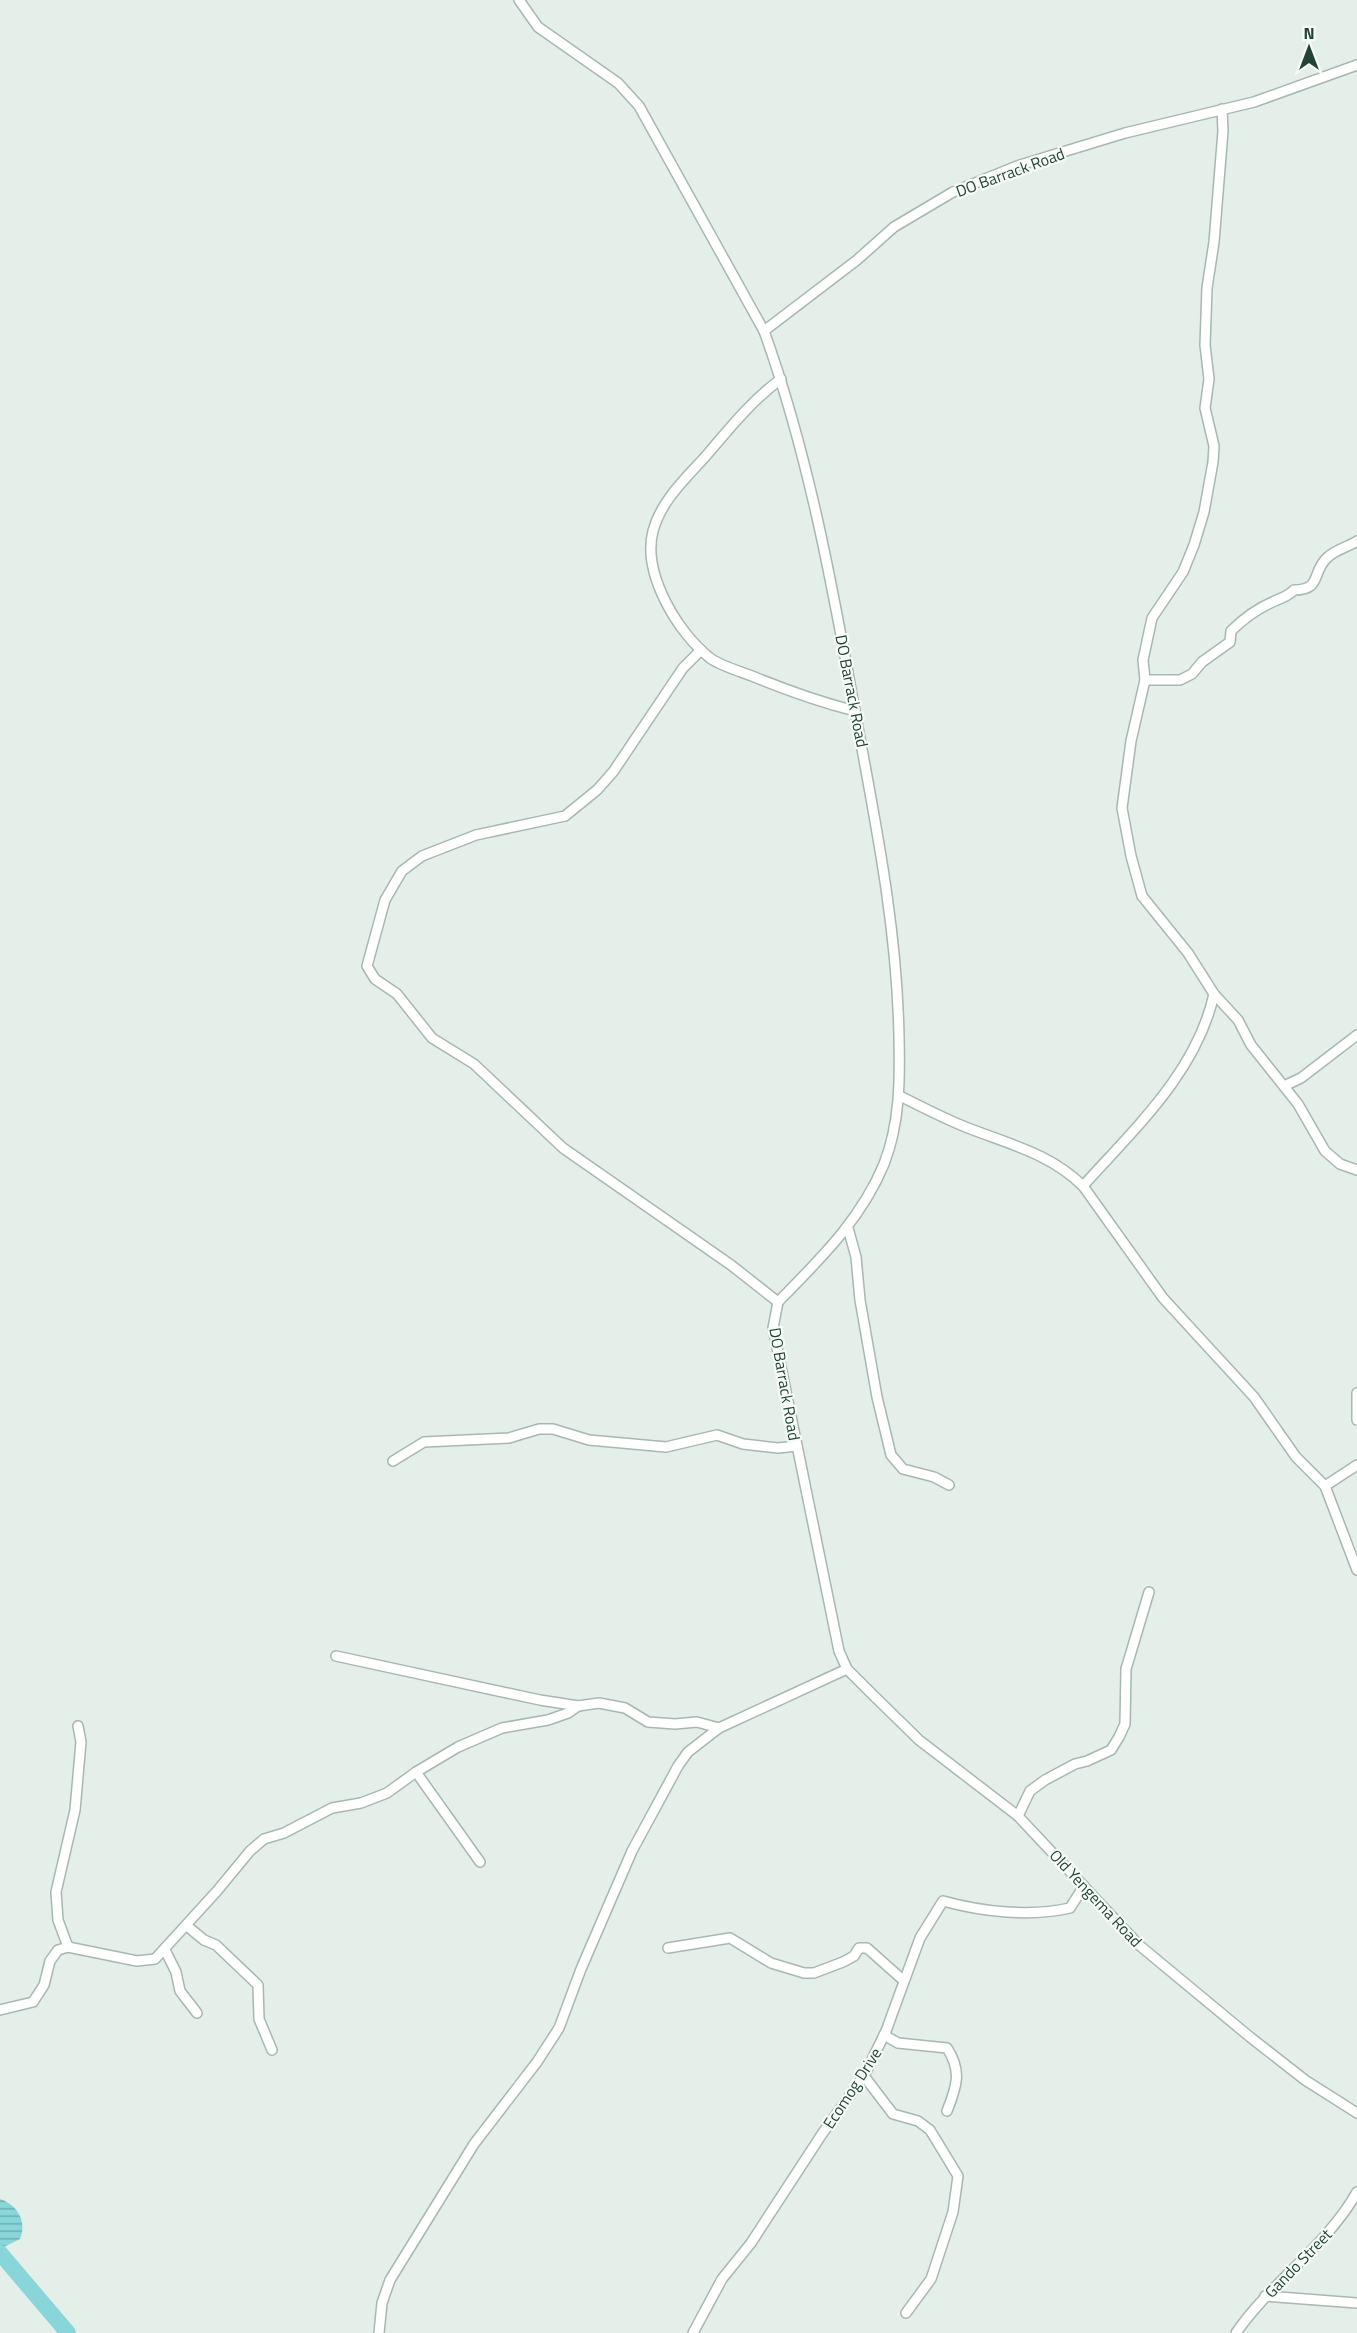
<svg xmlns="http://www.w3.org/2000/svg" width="1357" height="2333" viewBox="0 0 1357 2333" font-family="'Titillium Web',sans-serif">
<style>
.water{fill:url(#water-rules)}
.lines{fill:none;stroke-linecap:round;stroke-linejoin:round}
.river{stroke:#88d6d9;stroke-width:16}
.minor-casing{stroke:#a7b8b0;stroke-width:12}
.minor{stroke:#fff;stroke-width:9}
.labels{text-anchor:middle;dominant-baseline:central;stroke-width:4.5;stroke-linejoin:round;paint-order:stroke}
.street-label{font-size:16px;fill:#224436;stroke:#f6fbf8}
</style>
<defs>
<pattern id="water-rules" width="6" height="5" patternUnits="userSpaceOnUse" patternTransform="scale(1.5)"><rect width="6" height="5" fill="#88d6d9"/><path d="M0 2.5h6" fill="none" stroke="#6fafb1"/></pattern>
</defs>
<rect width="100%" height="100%" fill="#e5efe9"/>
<path class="water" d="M0 2199C18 2205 27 2222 20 2239L0 2249Z"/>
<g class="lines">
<polyline class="river" points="0,2253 68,2333"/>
<defs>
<g id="minor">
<polyline points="519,0 538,27 618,83 639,106 764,331"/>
<path d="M1357 65 1254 102 1125 133 1017 166 953 192 894 227 857 260 764 331C808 453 832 584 855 711 875 821 897 925 899 1037 900 1080 900 1123 884 1164 861 1220 819 1260 778 1302L773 1328 839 1651 847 1669 872 1694 919 1740 1018 1816 1139 1945 1250 2037 1305 2080 1357 2113"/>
<polyline points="1222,109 1223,131 1214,242 1207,288 1205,345 1209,379 1205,408 1214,446 1213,462 1204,512 1194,545 1183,572 1152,618 1143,660 1145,680 1131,741 1122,808 1131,856 1142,896 1188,953 1214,994 1238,1020 1251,1045 1298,1104 1325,1151 1340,1164 1357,1170"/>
<path d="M781 379C752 400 729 429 705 457 685 479 661 501 653 531 642 573 677 632 710 658 721 666 739 671 752 676 786 690 820 702 855 711"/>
<polyline points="701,650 683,668 613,772 597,790 565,816 476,835 422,856 402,871 385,900 367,966 375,979 397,994 432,1038 474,1064 563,1148 731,1265 778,1302"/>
<path d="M1145 680H1180L1192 674 1202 662 1230 642 1231 631C1244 618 1260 607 1277 600 1284 597 1288 596 1294 590 1323 590 1311 571 1328 557 1335 550 1348 547 1357 541"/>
<polyline points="1284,1086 1301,1078 1357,1035"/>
<path d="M900 1096C922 1107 945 1119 968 1128 1009 1144 1051 1154 1083 1186L1163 1298 1254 1397 1296 1457 1325 1486 1357 1570"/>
<path d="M1083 1186C1134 1129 1197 1072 1214 994"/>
<polyline points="848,1228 856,1257 860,1300 877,1397 891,1455 903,1469 934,1477 949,1485"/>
<polyline points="1357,1393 1357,1420"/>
<polyline points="393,1461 424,1442 509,1438 539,1429 553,1429 589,1440 666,1447 717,1435 743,1444 778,1448 797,1446"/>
<polyline points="1325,1486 1357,1465"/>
<polyline points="336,1656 540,1700 578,1706 599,1703 625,1708 648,1722 675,1724 697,1722 719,1728"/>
<polyline points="416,1772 480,1862"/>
<polyline points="1018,1816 1030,1791 1045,1780 1075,1764 1087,1761 1111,1750 1119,1737 1125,1724 1126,1669 1149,1592"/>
<polyline points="187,1926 204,1940 216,1945 258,1985 259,2019 272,2050"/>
<polyline points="68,1947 58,1920 56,1892 75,1810 81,1742 78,1726"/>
<polyline points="668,1948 730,1938 771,1963 804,1973 814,1973 843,1962 854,1956 859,1948 867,1948 903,1980"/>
<polyline points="165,1950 176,1972 180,1991 197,2013"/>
<polyline points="0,2010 33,2002 44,1985 50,1961 58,1950 68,1947 137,1961 155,1959 217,1891 250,1851 264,1839 284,1833 332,1808 361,1803 387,1793 416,1772 458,1747 502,1728 548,1720 568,1713 578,1706"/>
<path d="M884 2035 898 2043 947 2048C962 2071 957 2086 947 2111"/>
<polyline points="864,2076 893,2114 918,2121 930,2130 958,2176 953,2212 931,2279 906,2313"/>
<polyline points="1265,2296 1357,2303"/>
<polyline points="379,2333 382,2303 390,2280 474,2144 537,2062 559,2028 581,1969 632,1851 678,1766 688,1752 719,1728 847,1669"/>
<path d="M693 2333 722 2279 751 2243 822 2134 864 2076 886 2031 920 1938 943 1901C983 1912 1030 1917 1070 1908L1084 1886"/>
<path d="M1236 2333C1271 2282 1326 2247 1357 2192"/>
</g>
</defs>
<use href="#minor" class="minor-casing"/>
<use href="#minor" class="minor"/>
</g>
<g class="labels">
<g class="street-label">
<text transform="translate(1010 172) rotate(-20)">DO Barrack Road</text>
<text transform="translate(852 691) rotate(79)">DO Barrack Road</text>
<text transform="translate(785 1384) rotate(80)">DO Barrack Road</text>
<text transform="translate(1096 1898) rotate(47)">Old Yengema Road</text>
<text transform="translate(852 2088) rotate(-57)">Ecomog Drive</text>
<text transform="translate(1298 2263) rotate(-46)">Gando Street</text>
</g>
</g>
<g transform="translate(1309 48)" stroke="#f6fbf8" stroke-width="4.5" paint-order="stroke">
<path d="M0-4.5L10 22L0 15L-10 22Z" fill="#224436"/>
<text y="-9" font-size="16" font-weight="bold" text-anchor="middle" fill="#224436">N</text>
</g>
</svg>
